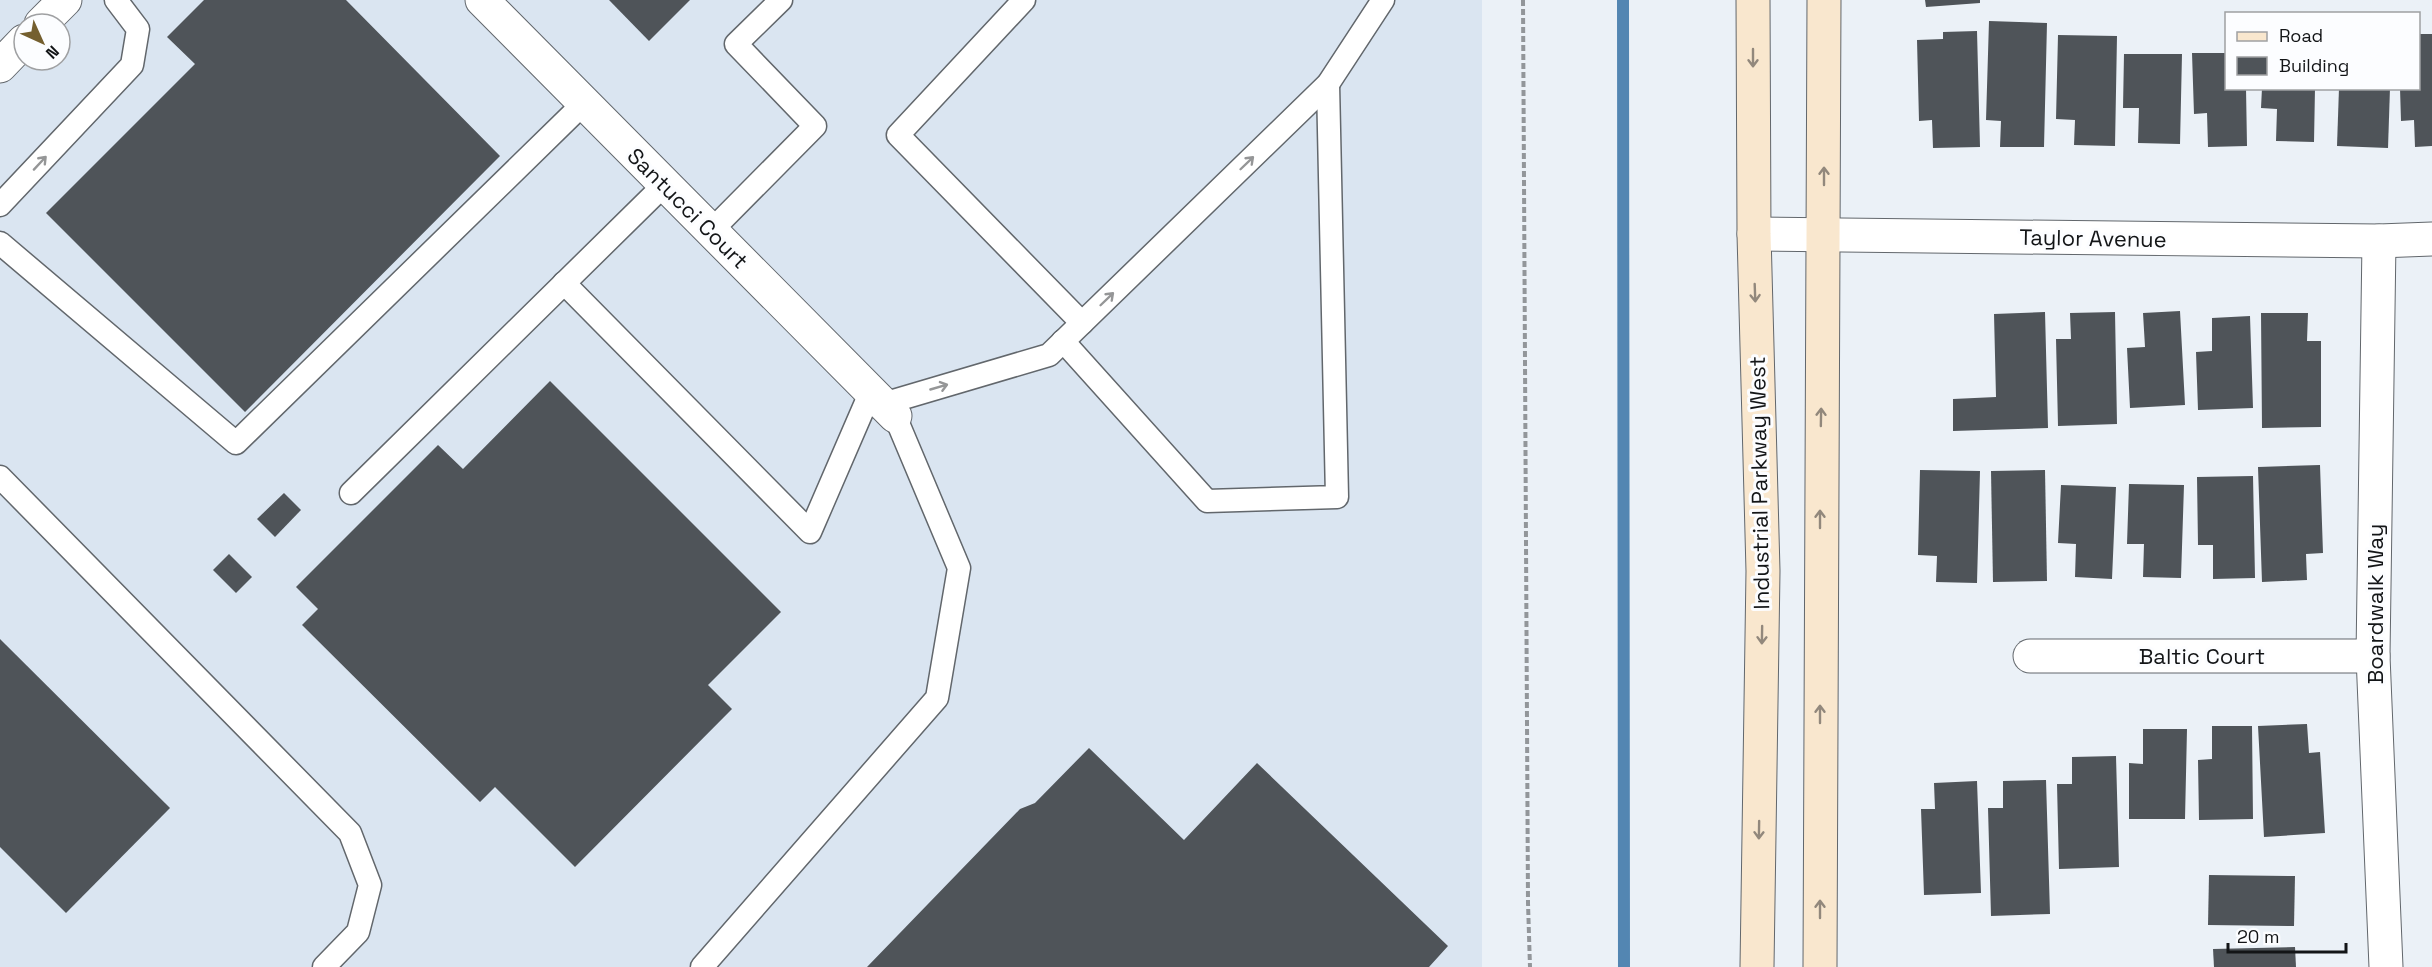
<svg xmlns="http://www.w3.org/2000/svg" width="2432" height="967" viewBox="0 0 2432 967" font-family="'Space Grotesk',sans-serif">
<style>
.built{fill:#dae5f1;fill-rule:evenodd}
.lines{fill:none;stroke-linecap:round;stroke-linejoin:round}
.stream{stroke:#5386b2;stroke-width:12}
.building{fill:#4f5459}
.lane-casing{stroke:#62676c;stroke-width:25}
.street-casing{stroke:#62676c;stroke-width:35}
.secondary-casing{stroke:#62676c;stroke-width:35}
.path{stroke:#92969a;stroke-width:4;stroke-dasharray:6 3;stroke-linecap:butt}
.lane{stroke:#fff;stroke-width:22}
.street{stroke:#fff;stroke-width:33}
.secondary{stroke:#f9e7ce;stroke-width:33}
.oneway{stroke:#92887c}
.oneway2{stroke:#959697}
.labels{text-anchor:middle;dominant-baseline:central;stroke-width:6;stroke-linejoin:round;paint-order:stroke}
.street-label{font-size:22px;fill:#131517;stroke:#fcfdff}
</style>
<rect width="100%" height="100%" fill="#ebf1f7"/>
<path class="built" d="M0 0H1482V967H0ZM24 24H60V60H24Z"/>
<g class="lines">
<polyline class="stream" points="1623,0 1624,967"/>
</g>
<g class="building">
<polygon points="204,0 346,0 500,156 245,412 46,213 195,64 167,37"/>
<polygon points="609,0 690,0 649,41"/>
<polygon points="1925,0 1980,0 1980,3 1926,7"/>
<polygon points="1989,21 2047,23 2044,147 2000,147 2001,121 1986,120"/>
<polygon points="1977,31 1980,147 1933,148 1932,120 1919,121 1917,40 1943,39 1943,32"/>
<polygon points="2418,34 2432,34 2432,146 2415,147 2414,120 2401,121 2400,88 2418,88"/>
<polygon points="2058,35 2117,36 2115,146 2074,145 2075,120 2056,119"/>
<polygon points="2192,53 2226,53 2226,88 2246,88 2247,146 2208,147 2207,113 2194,114"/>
<polygon points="2124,54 2182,54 2180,144 2138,143 2139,108 2123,108"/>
<polygon points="2262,88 2315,88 2314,142 2276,141 2277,109 2261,108"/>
<polygon points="2339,88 2390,88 2388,148 2337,146"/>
<polygon points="2180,311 2185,405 2130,408 2127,348 2145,347 2143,313"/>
<polygon points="2045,312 2048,428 1953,431 1953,399 1996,397 1994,314"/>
<polygon points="2115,312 2117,424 2058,426 2056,339 2071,339 2070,313"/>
<polygon points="2261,313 2308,313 2307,341 2321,341 2321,427 2262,428"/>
<polygon points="2250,316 2253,408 2198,410 2196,352 2212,351 2212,318"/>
<polygon points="550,381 781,612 708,685 732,709 575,867 495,787 480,802 302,625 318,609 296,587 438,445 463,469"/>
<polygon points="2320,465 2323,553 2306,554 2307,580 2262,582 2258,467"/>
<polygon points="1920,470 1980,471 1977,583 1936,582 1937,556 1918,555"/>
<polygon points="2045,470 2047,581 1993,582 1991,471"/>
<polygon points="2253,476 2255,578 2213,579 2213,545 2198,545 2197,477"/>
<polygon points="2129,484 2184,485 2181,578 2143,577 2144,544 2127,544"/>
<polygon points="2061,485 2116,487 2112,579 2075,577 2076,544 2058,543"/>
<polygon points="284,493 301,510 275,537 257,519"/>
<polygon points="229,554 252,577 236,593 213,570"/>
<polygon points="0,639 170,808 66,913 0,847"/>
<polygon points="2307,724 2309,753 2320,752 2325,833 2264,837 2258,726"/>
<polygon points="2212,726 2252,726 2253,819 2199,820 2198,760 2212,759"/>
<polygon points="2143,729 2187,729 2185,819 2129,819 2129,763 2143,764"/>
<polygon points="1089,748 1184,840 1257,763 1448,946 1429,967 867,967 1020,809 1035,803"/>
<polygon points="2116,756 2119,867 2059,869 2057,784 2072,784 2072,757"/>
<polygon points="2046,780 2050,914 1991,916 1988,808 2003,808 2003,781"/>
<polygon points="1977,781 1981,893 1924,895 1921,809 1935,809 1934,783"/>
<polygon points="2209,875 2295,876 2294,926 2208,925"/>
<polygon points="2295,947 2296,967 2214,967 2213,949"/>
</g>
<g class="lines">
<defs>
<g id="lane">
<polyline points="1024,0 898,135 1082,323"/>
<polyline points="0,205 132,65 138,29 116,0"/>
<polyline points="711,231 815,126 736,44 781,0"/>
<polyline points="0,243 236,443 584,103"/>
<polyline points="564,283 810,532 871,391"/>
<polyline points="1063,341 1207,501 1337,497 1328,84"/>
<polyline points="883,404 1049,355 1328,84 1383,0"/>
<polyline points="0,477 350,833 370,885 358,932 324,967"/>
<polyline points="351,493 665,184"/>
<polyline points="702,967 937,698 959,568 895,416"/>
</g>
<g id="street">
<polyline points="482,0 895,416"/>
<polyline points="41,24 65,0"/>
<polyline points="0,66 24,41"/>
<polyline points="1754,234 2379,241 2432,239"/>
<polyline points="2379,241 2373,656 2386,967"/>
<polyline points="2030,656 2373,656"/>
</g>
<g id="secondary">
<polyline points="1753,0 1754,234 1763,571 1757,967"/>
<polyline points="1820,967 1824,0"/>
</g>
</defs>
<use href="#lane" class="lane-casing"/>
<use href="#street" class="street-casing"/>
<use href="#secondary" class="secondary-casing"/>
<polyline class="path" points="1523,0 1528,903 1530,967"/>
<use href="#lane" class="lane"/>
<use href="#street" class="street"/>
<use href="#secondary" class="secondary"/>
</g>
<defs><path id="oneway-shaft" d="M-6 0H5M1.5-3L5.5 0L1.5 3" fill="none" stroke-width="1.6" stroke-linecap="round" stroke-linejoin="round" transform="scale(1.5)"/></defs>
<g class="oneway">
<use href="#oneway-shaft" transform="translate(1753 58) rotate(90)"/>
<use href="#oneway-shaft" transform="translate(1824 176) rotate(-90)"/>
<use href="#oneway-shaft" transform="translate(1755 293) rotate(88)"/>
<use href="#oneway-shaft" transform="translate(1821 417) rotate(-89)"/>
<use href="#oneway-shaft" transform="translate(1820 519) rotate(-90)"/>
<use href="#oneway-shaft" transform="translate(1762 635) rotate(91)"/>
<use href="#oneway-shaft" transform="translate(1820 714) rotate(-90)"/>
<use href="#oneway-shaft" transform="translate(1759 830) rotate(91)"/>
<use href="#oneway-shaft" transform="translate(1820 909) rotate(-90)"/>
</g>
<g class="oneway2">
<use href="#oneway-shaft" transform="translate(40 163) rotate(-47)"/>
<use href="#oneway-shaft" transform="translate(1247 163) rotate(-44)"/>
<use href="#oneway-shaft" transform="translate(1107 299) rotate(-44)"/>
<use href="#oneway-shaft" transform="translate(939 387) rotate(-16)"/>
</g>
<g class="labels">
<g class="street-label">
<text transform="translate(688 208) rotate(45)">Santucci Court</text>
<text transform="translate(2093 238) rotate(1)">Taylor Avenue</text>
<text transform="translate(1759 483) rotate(-91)">Industrial Parkway West</text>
<text transform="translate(2375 604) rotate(-90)">Boardwalk Way</text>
<text x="2202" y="656">Baltic Court</text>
</g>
</g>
<rect x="2225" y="12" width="195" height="78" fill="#fcfdff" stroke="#9fa0a2" stroke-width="1.5"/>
<rect x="2237" y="32" width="30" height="9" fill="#f9e7ce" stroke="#9fa0a2" stroke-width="1.5"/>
<text x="2279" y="42" font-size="18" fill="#131517">Road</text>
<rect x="2237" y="57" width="30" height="18" fill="#4f5459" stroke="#9fa0a2" stroke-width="1.5"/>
<text x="2279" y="72" font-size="18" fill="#131517">Building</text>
<g transform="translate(42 42) rotate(135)"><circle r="28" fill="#fcfdff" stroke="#9fa0a2" stroke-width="1.5"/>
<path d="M0-4.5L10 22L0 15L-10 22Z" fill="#745f2f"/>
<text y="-9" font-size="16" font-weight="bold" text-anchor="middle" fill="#131517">N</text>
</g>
<path d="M2228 943v9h118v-9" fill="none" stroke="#131517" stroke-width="3"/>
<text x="2237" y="943" font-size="18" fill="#131517" stroke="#fcfdff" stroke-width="4.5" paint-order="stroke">20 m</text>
</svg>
